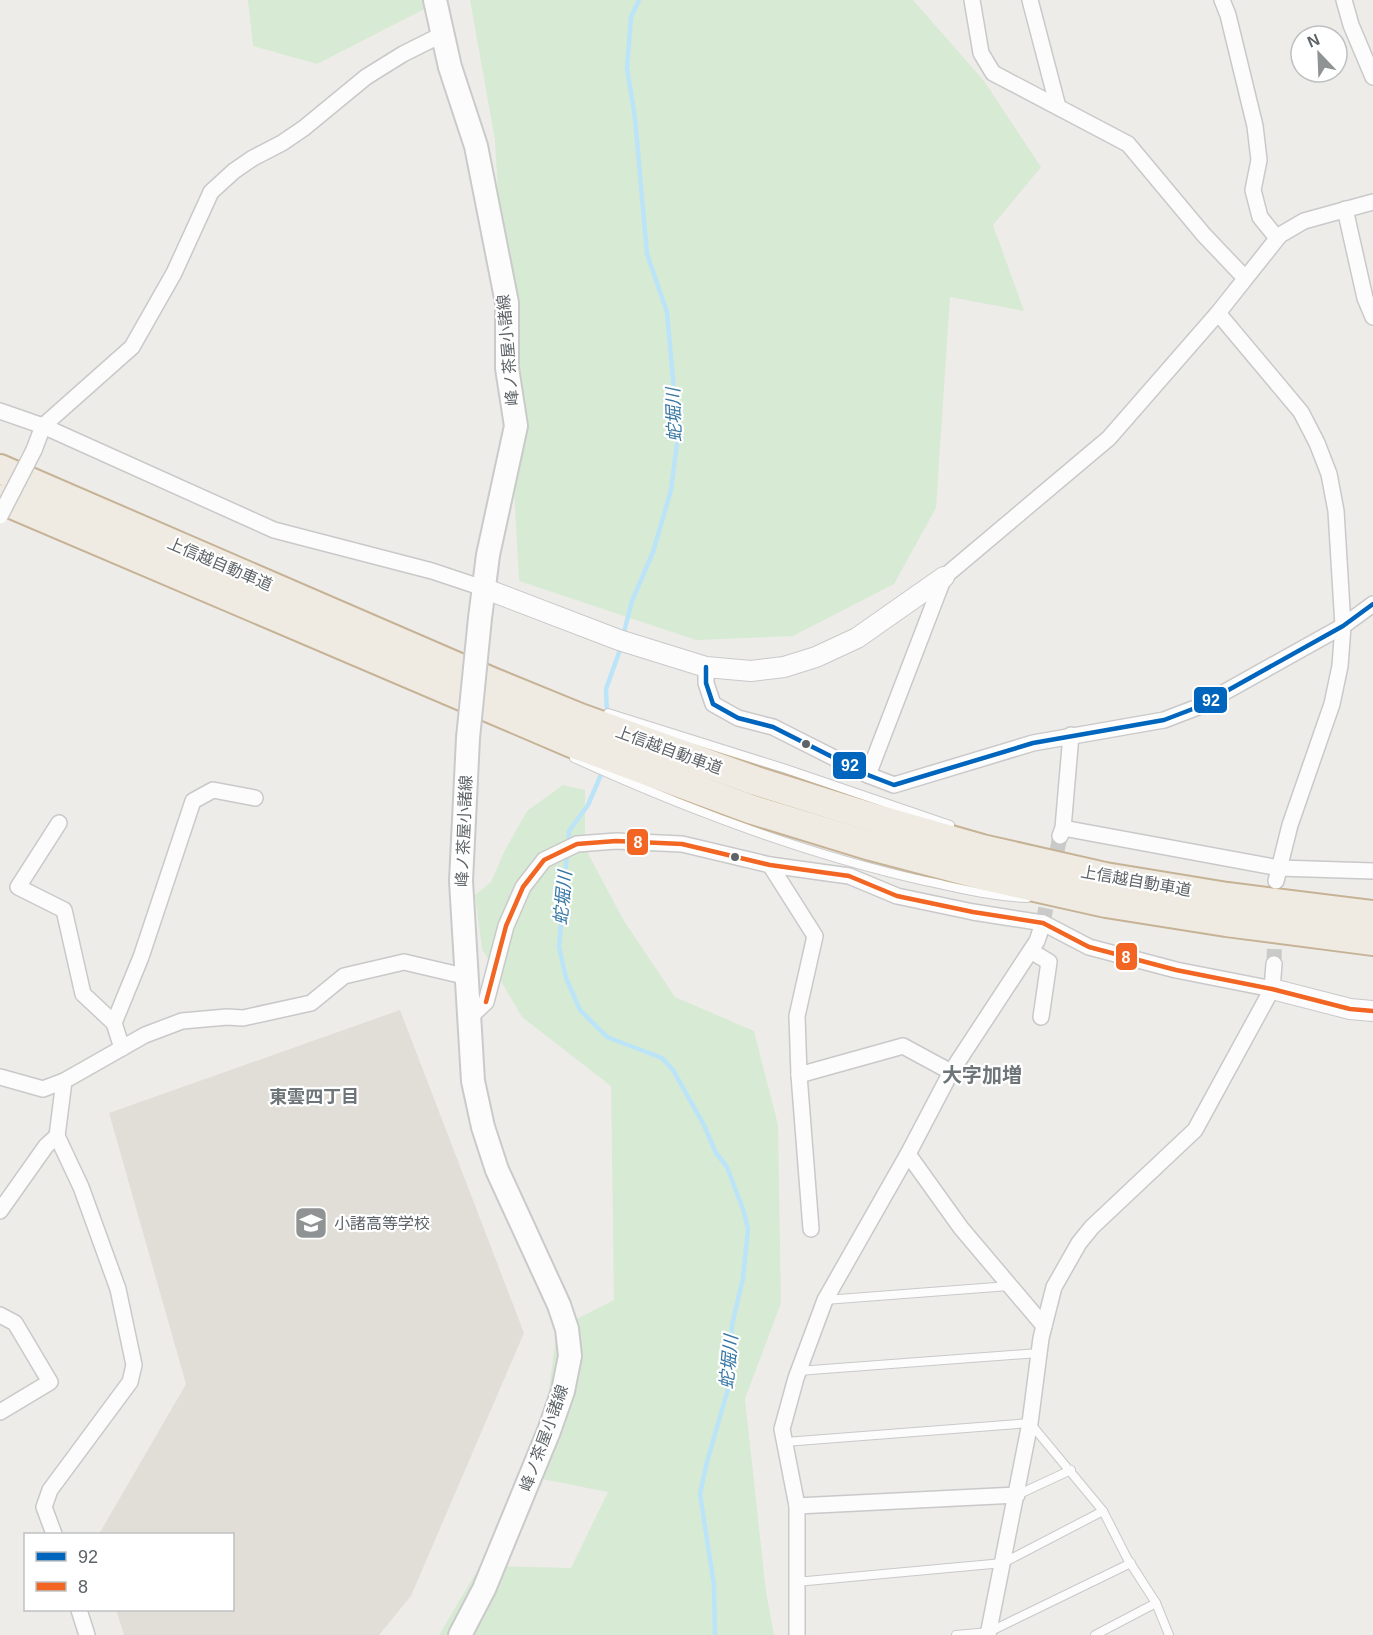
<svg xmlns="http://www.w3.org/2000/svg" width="1373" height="1635" viewBox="0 0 1373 1635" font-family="Arial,'Noto Sans JP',sans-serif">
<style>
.education{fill:#e1ded8}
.green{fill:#d7ead3}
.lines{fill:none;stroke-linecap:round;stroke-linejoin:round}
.stream{stroke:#bce4f8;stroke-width:4.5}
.minor-tunnel{stroke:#cacac8;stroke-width:15;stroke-dasharray:15 8;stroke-linecap:butt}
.service-casing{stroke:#c9c9ca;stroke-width:10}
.minor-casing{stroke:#c9c9ca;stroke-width:18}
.tertiary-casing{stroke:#c9c9ca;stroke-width:22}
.secondary-casing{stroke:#cacacb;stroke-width:26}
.motorway-casing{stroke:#c6b295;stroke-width:32}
.service{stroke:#fcfcfc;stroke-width:8}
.minor{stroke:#fcfcfc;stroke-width:15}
.tertiary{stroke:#fcfcfc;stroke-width:20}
.secondary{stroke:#fcfcfc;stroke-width:22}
.motorway{stroke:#f0ebe2;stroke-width:28}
.minor-bridge-casing{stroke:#c9c9ca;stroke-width:18;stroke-linecap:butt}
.secondary-bridge-casing{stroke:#cacacb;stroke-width:26;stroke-linecap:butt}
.minor-bridge{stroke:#fcfcfc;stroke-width:15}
.secondary-bridge{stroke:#fcfcfc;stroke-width:22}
.bus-1-casing{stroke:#fff;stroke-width:9}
.bus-2-casing{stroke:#fff;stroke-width:9}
.bus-1{stroke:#0065bd;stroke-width:4.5}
.bus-2{stroke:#f26522;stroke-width:4.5}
.bus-dot{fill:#5d6367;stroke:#fff;stroke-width:2}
.labels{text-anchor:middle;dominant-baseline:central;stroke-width:4.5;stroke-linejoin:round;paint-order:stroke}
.street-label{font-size:16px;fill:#5d6367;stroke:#fff}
.poi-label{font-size:16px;fill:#5d6367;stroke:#fff;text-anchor:start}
.water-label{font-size:18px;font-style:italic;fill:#3778a6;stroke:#fff}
.neighbourhood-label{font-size:18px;font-weight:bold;fill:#6e7579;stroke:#fff}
.quarter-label{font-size:20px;font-weight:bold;fill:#6e7579;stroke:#fff}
.line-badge{stroke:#fff;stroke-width:2}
.badge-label{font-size:16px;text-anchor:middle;font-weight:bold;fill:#fff}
</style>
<rect width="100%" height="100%" fill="#eeece9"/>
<polygon class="education" points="400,1010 524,1333 411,1596 379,1635 124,1635 116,1610 232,1610 232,1534 99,1534 186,1384 109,1113"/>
<g class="green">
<polygon points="248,0 442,0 317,64 253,46"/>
<polygon points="470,0 913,0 984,81 1041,167 993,225 1024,311 950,297 936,508 894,584 793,636 696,640 519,581 495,140"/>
<polygon points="563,785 585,790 585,848 624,921 675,997 754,1031 778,1125 781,1303 745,1399 766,1592 774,1635 439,1635 480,1566 571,1568 608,1492 537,1478 557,1329 614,1300 611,1086 522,1017 482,949 475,895 491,882 505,850 527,811"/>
</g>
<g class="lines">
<g class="stream">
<polyline points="623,636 632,601 653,552 671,490 678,436 667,312 647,254 635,118 627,68 631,17 639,0"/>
<polyline points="607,714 606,689 621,647"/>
<polyline points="568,845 569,831 588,805 603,770"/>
<polyline points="567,854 559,947 566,978 580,1010 607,1037 662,1058 673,1070 704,1125 716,1153 727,1167 744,1212 748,1229 743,1278 732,1325 730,1382 707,1462 700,1494 714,1585 715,1635"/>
</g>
<g class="minor-tunnel">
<polyline points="1043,923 1060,836"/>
<polyline points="1274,964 1275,922"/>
</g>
<defs>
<g id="service">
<polyline points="608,713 786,769 950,825"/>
<path d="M574 758C686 809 804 854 925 881 959 888 992 897 1027 898"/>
<polyline points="825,1300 1009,1286"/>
<polyline points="798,1371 1039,1353"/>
<polyline points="785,1442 1030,1423 1103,1511 1127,1558 1156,1603 1169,1635"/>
<polyline points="1017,1495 1071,1470"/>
<polyline points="796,1582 1003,1563 1103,1511"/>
<polyline points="956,1635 989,1632 1131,1563"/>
<polyline points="1095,1635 1156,1603"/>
</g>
<g id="minor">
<polyline points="972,0 981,53 993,73 1128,144 1204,235 1245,278"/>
<polyline points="1030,0 1058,107"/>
<polyline points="1222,0 1228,15 1255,126 1259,160 1253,190 1260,217 1277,238"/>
<polyline points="1344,0 1351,25 1373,77"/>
<polyline points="1345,209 1365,298 1373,317"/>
<polyline points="1218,313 1301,412 1317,443 1329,474 1336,511 1343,626 1340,666 1332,704 1290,825 1276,881"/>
<polyline points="0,411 43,426 274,530 432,571 483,588"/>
<polyline points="34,450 43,426 132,347 174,273 211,192 234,171 253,158 282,143 304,128 366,77 403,54 443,34"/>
<polyline points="706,667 706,683 713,704 738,718 773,727 868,775 894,785 1033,743 1164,720 1198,707 1343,626 1373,604"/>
<polyline points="868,775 944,577 1109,438 1218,313 1280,235 1304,221 1373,202"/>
<polyline points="59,823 18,887 64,910 83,994 114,1023"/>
<polyline points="1063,828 1279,868 1373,871"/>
<polyline points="1060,836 1063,828 1071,735"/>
<polyline points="770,865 815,936 797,1016 799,1075 903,1046 951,1072"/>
<polyline points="1031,951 1049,962 1041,1017"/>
<polyline points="469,1018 486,1002 506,926 523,887 544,860 577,844 616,841 682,844 770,865 849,876 897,896 973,912 1043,923 1089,947 1176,970 1272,989"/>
<polyline points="122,1048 114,1023 141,957 193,801 213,790 255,798"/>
<polyline points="799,1075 811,1229"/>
<polyline points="0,1077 43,1089 64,1081 145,1035 182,1021 227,1017 243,1018 311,1003 344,976 404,962 468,977"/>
<polyline points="908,1154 961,1228 1044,1326"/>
<polyline points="0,1211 46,1146 57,1136"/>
<polyline points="0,1315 15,1323 50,1382 0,1412"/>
<polyline points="797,1506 1017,1495"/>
<polyline points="54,1534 44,1507 50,1490 130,1382 134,1365 118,1289 81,1187 57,1136 64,1081"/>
<polyline points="79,1610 87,1635"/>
<polyline points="797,1635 797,1506 782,1429 796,1378 825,1300 908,1154 951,1072 1037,941 1043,923"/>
<polyline points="988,1635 1030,1423 1041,1338 1054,1287 1079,1243 1092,1227 1195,1130 1272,989 1274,964"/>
</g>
<g id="tertiary">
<polyline points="483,588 619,640 706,667 751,671 784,667 816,657 857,638 944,577"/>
<polyline points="1272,989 1350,1009 1373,1011"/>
</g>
<g id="secondary">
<polyline points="435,0 450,67 476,146 507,303 507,368 516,426 488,555 480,618"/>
<polyline points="460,1635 484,1589 549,1431 563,1391 570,1356 567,1329 559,1305 497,1170 483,1127 473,1081 461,881 468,738"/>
</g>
<g id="motorway">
<polyline points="0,469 492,682 580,718 756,781 877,819 982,849 1105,877 1227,897 1373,915"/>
<polyline points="0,499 572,743 750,809 871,846 985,876 1106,903 1226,922 1373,941"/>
</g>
</defs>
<use href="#service" class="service-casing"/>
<use href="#minor" class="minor-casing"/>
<use href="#tertiary" class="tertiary-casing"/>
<use href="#secondary" class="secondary-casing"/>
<use href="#motorway" class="motorway-casing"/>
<use href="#service" class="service"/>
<use href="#minor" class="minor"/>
<use href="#tertiary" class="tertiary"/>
<use href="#secondary" class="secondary"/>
<use href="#motorway" class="motorway"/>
<defs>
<polyline id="minor-bridge" points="0,516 34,450"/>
<polyline id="secondary-bridge" points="468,738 480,618"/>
</defs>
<use href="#minor-bridge" class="minor-bridge-casing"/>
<use href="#secondary-bridge" class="secondary-bridge-casing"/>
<use href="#minor-bridge" class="minor-bridge"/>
<use href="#secondary-bridge" class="secondary-bridge"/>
<defs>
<polyline id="bus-1" points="706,667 706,683 713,704 738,718 773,727 868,775 894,785 1033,743 1164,720 1198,707 1343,626 1373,604"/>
<polyline id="bus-2" points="486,1002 506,926 523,887 544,860 577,844 616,841 682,844 770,865 849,876 897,896 973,912 1043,923 1089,947 1176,970 1272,989 1350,1009 1373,1011"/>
</defs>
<use href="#bus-1" class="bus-1-casing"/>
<use href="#bus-2" class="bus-2-casing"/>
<use href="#bus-1" class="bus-1"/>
<use href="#bus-2" class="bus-2"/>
</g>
<defs>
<symbol id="school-square" viewBox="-11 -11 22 22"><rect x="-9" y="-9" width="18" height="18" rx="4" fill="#909394" stroke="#fff"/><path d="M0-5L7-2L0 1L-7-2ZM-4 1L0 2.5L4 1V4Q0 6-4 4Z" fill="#fff"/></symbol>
</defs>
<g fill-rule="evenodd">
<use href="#school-square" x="292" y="1204" width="38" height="38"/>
</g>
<g class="bus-dot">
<circle cx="806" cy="744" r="5"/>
<circle cx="735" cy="857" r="5"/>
</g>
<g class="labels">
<g class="street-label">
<text transform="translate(508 350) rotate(-95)">峰ノ茶屋小諸線</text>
<text transform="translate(220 564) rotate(23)">上信越自動車道</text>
<text transform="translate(669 750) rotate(20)">上信越自動車道</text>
<text transform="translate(464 831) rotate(-88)">峰ノ茶屋小諸線</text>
<text transform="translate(1136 881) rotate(10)">上信越自動車道</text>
<text transform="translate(544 1438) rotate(-70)">峰ノ茶屋小諸線</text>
</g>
<g class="poi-label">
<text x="334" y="1223">小諸高等学校</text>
</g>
<g class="water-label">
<text transform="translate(674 415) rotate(-92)">蛇堀川</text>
<text transform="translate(563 898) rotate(-85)">蛇堀川</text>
<text transform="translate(729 1362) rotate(-85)">蛇堀川</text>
</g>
<g class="neighbourhood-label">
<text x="314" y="1097">東雲四丁目</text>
</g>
<g class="quarter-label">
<text x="982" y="1075">大字加増</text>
</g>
</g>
<g class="line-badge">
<rect x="1193" y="686" width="35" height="28" rx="6" fill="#0065bd"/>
<rect x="832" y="751" width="35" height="29" rx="6" fill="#0065bd"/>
<rect x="626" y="828" width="23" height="28" rx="6" fill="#f26522"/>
<rect x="1115" y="942" width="23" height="29" rx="6" fill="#f26522"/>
</g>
<g class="badge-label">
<text x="1211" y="706">92</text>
<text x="850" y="771">92</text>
<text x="638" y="848">8</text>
<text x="1126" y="963">8</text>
</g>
<rect x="24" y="1533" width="210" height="78" fill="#ffffff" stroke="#bec1c2" stroke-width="1.5"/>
<rect x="36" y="1552" width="30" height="9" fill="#0065bd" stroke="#bec1c2" stroke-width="1.5"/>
<text x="78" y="1563" font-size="18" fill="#5d6367">92</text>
<rect x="36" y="1582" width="30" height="9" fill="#f26522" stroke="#bec1c2" stroke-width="1.5"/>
<text x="78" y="1593" font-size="18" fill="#5d6367">8</text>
<g transform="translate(1319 54) rotate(337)"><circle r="28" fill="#ffffff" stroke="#bec1c2" stroke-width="1.5"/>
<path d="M0-4.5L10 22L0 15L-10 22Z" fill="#909394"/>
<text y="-9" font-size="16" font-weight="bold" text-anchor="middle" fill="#5d6367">N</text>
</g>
</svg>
